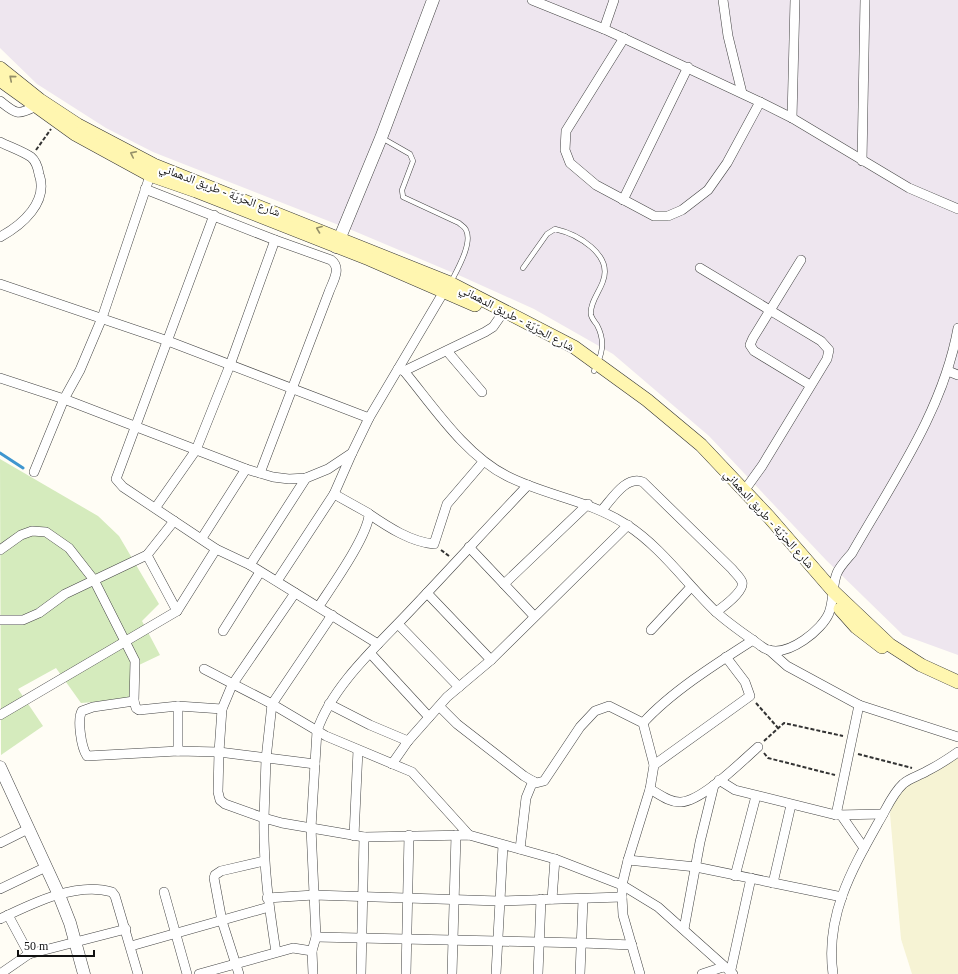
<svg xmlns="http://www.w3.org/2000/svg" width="958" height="974" viewBox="0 0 958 974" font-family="'Times New Roman','Noto Naskh Arabic',serif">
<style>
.industrial{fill:#eee6ef}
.farmland{fill:#f6f3d4}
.green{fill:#d5ebbd}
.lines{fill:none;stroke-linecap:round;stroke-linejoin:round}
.stream{stroke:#3f96cf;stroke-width:3}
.service-casing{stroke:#444;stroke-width:5.5}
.minor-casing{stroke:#444;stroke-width:10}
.tertiary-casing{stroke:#444;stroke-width:13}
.secondary-casing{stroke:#333;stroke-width:14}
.path{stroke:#333;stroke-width:2;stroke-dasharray:4 2;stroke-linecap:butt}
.service{stroke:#fff;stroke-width:4.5}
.minor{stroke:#fff;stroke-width:9}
.tertiary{stroke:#fff;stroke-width:12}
.secondary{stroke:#fff6b0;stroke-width:13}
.oneway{stroke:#948f68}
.labels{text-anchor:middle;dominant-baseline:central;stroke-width:4;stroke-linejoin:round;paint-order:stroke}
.street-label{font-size:12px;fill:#111;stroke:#fff}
</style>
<rect width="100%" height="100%" fill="#fffdf5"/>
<polygon class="industrial" points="0,0 958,0 958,655 903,635 826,560 709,436 613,354 534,309 463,277 354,231 153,152 106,128 37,84 0,48"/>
<polygon class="farmland" points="958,751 958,974 912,974 901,939 890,814 893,798 906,782"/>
<polygon class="green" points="0,459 98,516 119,536 159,604 142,621 160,655 139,665 132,699 81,703 56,668 18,689 43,726 1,755"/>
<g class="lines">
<polyline class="stream" points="0,453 23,468"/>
<defs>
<g id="service">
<path d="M382 138 410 154 413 161 402 190 403 197 459 223C461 225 465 227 466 230 473 243 457 270 451 282"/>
<path d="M523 268 547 234 555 229C577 234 613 254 603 281 600 291 589 304 591 315 592 319 595 322 597 325 606 342 602 355 594 371"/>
</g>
<g id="minor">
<polyline points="532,0 604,29 760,102 792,118 909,188 958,209"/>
<polyline points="723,0 728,36 742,93"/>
<polyline points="604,29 614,0"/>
<polyline points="624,38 566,131 565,150 570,163 596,185 654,216 668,216 682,210 708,190 727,163 760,102"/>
<path d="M0 101C15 113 17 116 34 107"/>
<polyline points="792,118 795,0"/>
<path d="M0 142C10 147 22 151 31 157 36 161 38 168 39 174 49 202 22 225 0 237"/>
<polyline points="862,161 865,0"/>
<path d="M145 189 275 240 331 260C342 268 333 281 329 292L260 473"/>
<polyline points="623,200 688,67"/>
<polyline points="214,215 116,479 123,487 216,549 250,565 378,644"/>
<polyline points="801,260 753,338 750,345 754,351 810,385"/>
<polyline points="700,268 821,341 829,350 827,359 762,466 744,491"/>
<polyline points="0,284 168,341 369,418"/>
<polyline points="447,351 482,392"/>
<path d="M398 369 404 371C433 406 465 455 507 476 546 496 589 500 627 525 661 547 686 583 715 611 729 624 746 635 761 646 763 647 766 650 769 650 789 656 822 630 829 613 834 600 832 585 837 573 840 566 847 559 852 553 893 481 943 411 958 328"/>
<polyline points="404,371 485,332 493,327 500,317"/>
<polyline points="948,371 958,375"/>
<polyline points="0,378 64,399 246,469 273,477 289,479 306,478 328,469 352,453 369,418 446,288"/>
<polyline points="34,472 64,399 80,370 102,318 152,170"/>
<polyline points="156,507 196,450 230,365 275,240"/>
<path d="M602 510C612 499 626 475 643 482L732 569C735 573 740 577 742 582 745 591 723 607 716 612"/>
<path d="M369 514C388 527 411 542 434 544L447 504 483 462"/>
<polyline points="174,521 147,555 177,611"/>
<polyline points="202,538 246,469"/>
<polyline points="469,547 504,584 588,504"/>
<polyline points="0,550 21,535 32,531 46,532 69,548 94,580 135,661 134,701 136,708 139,710 178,706 222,709"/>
<polyline points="250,565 306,478"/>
<polyline points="277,581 334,494"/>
<polyline points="504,584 534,616"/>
<polyline points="295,593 232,685 222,709 219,752 218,792 220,800 225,804 264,818 266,759 272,704 332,615"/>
<polyline points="427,593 491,660"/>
<path d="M319 606C332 586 367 537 369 515L368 513 334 494 352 453"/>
<polyline points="0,620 23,620 39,613 65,594 147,555"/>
<polyline points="398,624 459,687"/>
<polyline points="651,630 691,587"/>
<polyline points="223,631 260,572"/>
<polyline points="769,650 787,666 859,705 836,815"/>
<polyline points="370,653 429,717"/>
<polyline points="204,669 272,704 326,736 412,772 469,835"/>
<path d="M134 701 93 707 82 711C77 719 81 747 87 756L178 751 219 752 315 764"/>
<polyline points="329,704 370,725 408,741"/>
<polyline points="859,705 958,737"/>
<polyline points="440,707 457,724 524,776 536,783 544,781 580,727 595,711 609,706 643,723 654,765 650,789 628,860 622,885 622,897 623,915 640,974"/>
<polyline points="0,715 177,611 216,549"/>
<path d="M643 723C671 692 717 663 753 640"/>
<polyline points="178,751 178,706"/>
<polyline points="392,764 408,741 447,697 491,660 628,525"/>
<polyline points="654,765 750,696 745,682 726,657"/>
<polyline points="719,780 735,790 836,815 883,814"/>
<path d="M650 789C659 794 670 803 681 802 702 801 741 762 758 747"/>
<polyline points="841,815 864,848"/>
<polyline points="354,836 358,750"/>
<polyline points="0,843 28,829"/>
<polyline points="520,849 526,798 533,781"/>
<polyline points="628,860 696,867 842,897"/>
<polyline points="735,876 756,796"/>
<polyline points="773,883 791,805"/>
<polyline points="0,889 46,867"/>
<polyline points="164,892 187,974"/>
<polyline points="267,898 314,895 499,901 622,897"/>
<polyline points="552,899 555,859"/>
<polyline points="8,915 29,954"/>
<path d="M0 919C31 904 77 881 112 892L115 896 138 974"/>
<polyline points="684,929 700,842 714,785"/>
<polyline points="316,937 582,943 632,945"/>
<polyline points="131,946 269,907"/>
<path d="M312 951 316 937 311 828 317 731C332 686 377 646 409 612 449 570 488 527 528 485"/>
<path d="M276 952C269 907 263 864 264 818L282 823 364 837 469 835 555 859 622 885 658 907 733 974"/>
<polyline points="0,974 29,954 126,929"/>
<polyline points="199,974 293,948 312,951 313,974"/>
<polyline points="239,974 222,921 214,878 215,875 221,871 264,861"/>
<polyline points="361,974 364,837"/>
<polyline points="406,974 409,835"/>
<polyline points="452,974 456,835"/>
<polyline points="496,974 503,845"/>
<polyline points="538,974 541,899"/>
<polyline points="580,974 583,900"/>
<polyline points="702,974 723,967"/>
<polyline points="730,974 751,878"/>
<path d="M833 974C825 917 851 871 878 823 886 810 892 794 903 784 909 778 919 776 927 771 937 766 948 759 958 752"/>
</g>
<g id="tertiary">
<polyline points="336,247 381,138 433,0"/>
<polyline points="0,767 59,895 70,923 84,974"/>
</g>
<g id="secondary">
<polyline points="0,68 40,100 78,125 154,165 450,283 574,347 647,400 701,445 769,517 834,592 890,645 921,665 958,682"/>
<polyline points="0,80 75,134 150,175 196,191 369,259 475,305"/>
<polyline points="840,609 856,627 882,647"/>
</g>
</defs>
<use href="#service" class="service-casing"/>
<use href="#minor" class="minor-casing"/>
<use href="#tertiary" class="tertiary-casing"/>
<use href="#secondary" class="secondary-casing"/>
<g class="path">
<polyline points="36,150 51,129"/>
<polyline points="441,550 449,556"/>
<polyline points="756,703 778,728"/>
<polyline points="764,741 784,723 843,736"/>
<polyline points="764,753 768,758 835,775"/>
<polyline points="858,754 912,768"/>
</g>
<use href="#service" class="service"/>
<use href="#minor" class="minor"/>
<use href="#tertiary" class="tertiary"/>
<use href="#secondary" class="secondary"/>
</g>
<defs><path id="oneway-chevron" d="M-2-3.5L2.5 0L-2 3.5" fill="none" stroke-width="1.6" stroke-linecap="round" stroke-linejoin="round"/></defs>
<g class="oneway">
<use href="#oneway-chevron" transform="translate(12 78) rotate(-140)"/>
<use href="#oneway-chevron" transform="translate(133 154) rotate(-154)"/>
<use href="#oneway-chevron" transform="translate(319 229) rotate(-159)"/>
</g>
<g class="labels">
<g class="street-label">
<text transform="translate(220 190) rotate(21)">شارع الحرّيّة - طريق الدهماني</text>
<text transform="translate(517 318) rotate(28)">شارع الحرّيّة - طريق الدهماني</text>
<text transform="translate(769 519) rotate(48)">شارع الحرّيّة - طريق الدهماني</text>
</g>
</g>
<path d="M18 950v6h76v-6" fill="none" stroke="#111111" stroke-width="2"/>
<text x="24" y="950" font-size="12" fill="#111111" stroke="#ffffff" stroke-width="3" paint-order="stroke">50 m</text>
</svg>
